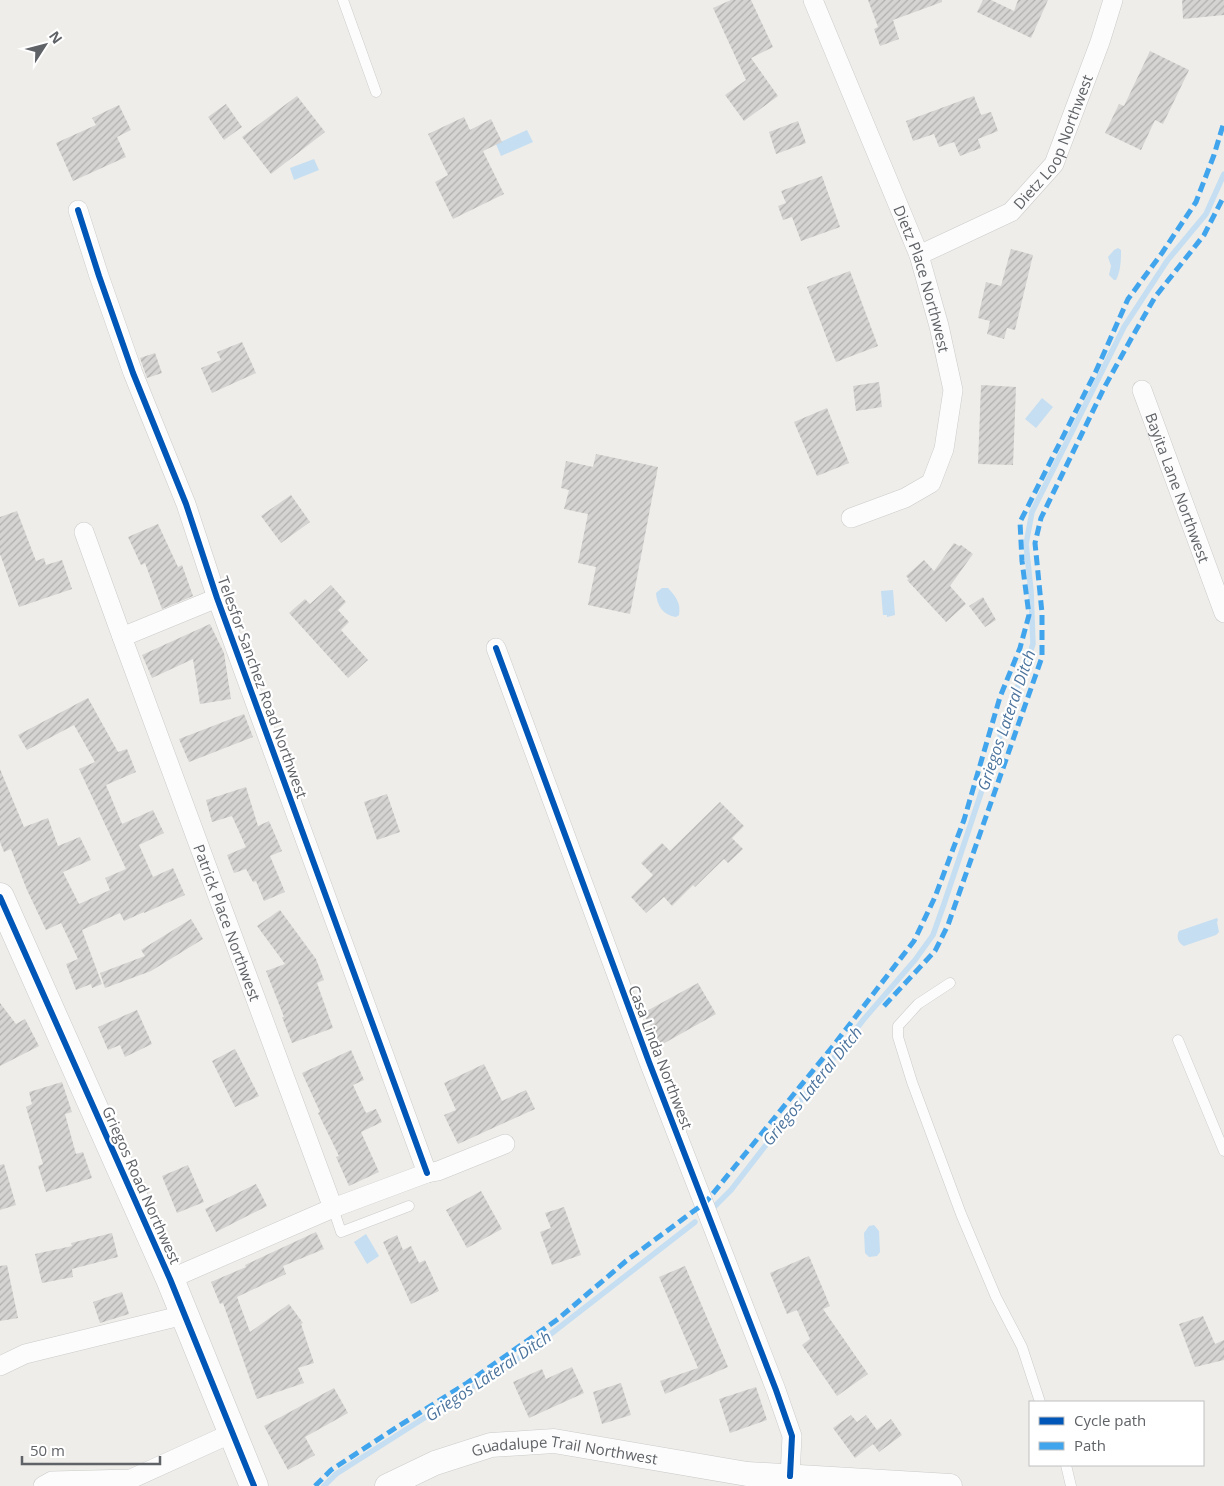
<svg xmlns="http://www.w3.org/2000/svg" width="1224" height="1486" viewBox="0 0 1224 1486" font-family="'Open Sans',sans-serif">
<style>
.water{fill:#c5def1}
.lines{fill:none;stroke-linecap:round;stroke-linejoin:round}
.stream{stroke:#c5def1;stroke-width:5.5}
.building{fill:url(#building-hatch)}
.service-casing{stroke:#cbcbca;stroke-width:11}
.minor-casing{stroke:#cbcbca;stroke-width:20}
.tertiary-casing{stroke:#cbcbca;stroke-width:25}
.secondary-casing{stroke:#cbcbca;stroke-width:29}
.service{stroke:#fcfcfc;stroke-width:10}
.minor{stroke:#fcfcfc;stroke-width:19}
.tertiary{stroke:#fcfcfc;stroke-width:24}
.secondary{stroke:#fcfcfc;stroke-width:28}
.quiet{stroke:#41a5ee;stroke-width:5;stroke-dasharray:10 5;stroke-linecap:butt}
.cycleway-casing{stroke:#fff;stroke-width:9}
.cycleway{stroke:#0057b8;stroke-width:6}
.labels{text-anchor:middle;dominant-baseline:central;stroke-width:4.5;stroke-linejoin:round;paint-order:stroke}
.street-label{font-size:15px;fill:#5f6266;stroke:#fff}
.water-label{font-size:16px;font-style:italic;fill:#4d749d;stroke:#fff}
</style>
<defs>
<pattern id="building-hatch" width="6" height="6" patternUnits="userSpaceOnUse" patternTransform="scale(1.25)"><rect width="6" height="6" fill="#d5d4d2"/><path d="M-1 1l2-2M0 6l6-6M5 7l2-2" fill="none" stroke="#b0afae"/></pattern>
</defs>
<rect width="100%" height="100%" fill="#eeede9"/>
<g class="water">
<polygon points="527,130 533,142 501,156 496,144"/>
<polygon points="314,159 319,170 294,180 290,168"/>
<path d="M1118 248 1121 250C1121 259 1121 271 1116 280H1114L1109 275 1111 266 1108 257 1114 250Z"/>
<polygon points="1042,398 1053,407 1036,428 1025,419"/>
<path d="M662 588H668C676 597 681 603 679 615L676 617C663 615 657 606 656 593Z"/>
<polygon points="893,590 895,615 887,617 887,615 883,615 881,591"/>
<path d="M1217 918 1218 920 1217 922 1219 932 1216 935 1184 946C1178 943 1176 937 1179 931Z"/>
<polygon points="874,1225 879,1231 880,1252 877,1256 869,1257 865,1253 864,1233 869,1226"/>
<polygon points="366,1234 379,1256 367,1264 354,1242"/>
</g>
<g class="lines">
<g class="stream">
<polyline points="715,1206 731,1190 864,1019 915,960 933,935 944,904 1002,730 1033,644 1031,591 1026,544 1032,512 1124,327 1167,261 1206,214 1224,174"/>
<polyline points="324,1486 336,1474 525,1354 695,1222"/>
</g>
</g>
<g class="building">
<polygon points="731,0 751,0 773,47 751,58 778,96 744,121 725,95 746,80 713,8"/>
<polygon points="868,0 942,0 942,2 893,20 899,39 880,46 874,29 878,27"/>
<polygon points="983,0 991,0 1014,11 1018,0 1048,0 1031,38 977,12"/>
<polygon points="1182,0 1224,0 1224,15 1183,19"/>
<polygon points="1150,51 1189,70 1163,124 1155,120 1141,150 1105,133 1119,104 1124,106"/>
<polygon points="297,96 325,132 271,174 242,137"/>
<polygon points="974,96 981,115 991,112 998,131 978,139 981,148 960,156 954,142 939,147 934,134 913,141 906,121"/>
<polygon points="226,104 242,127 224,140 208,117"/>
<polygon points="119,105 131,130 117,137 126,157 73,181 56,143 96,125 92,118"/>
<polygon points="464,117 470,130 491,119 502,142 483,151 504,194 453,219 435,182 448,175 428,134"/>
<polygon points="798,121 806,143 776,154 769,132"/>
<polygon points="822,176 840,227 801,241 792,217 783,220 778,206 786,203 781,191"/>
<polygon points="1011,249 1033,255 1015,330 1007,328 1004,339 987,334 990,321 978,318 986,282 1001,286"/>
<polygon points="850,271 878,346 836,362 807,287"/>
<polygon points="242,342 256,373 212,393 201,368 221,360 217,352"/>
<polygon points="155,353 162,373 147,378 140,358"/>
<polygon points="879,382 882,407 856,411 853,386"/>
<polygon points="981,385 1016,387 1013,465 978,464"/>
<polygon points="827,408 849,463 817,476 794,422"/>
<polygon points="596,454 658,467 630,614 588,605 596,567 578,563 588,514 564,509 569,490 561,488 566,461 593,467"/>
<polygon points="291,495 310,522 281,543 261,516"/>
<polygon points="17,511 36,561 44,558 46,565 62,560 72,589 19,607 0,554 0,517"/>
<polygon points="158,524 178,567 182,565 193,596 162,609 145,563 141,565 128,537"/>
<polygon points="954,543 959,546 961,545 973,554 950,586 966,604 946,622 907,580 909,579 906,576 924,560 934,571"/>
<polygon points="331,585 346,602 338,610 349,622 341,630 368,660 348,678 289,613 305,599 310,604"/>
<polygon points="983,597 996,620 985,627 969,606"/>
<polygon points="210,624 224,653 231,699 200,704 193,659 152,678 142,655"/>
<polygon points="88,698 118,752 127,749 136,772 106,785 122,824 153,810 164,833 139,845 153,877 173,868 185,895 144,913 144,912 124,921 120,913 82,930 102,984 92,988 91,984 76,990 66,964 78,959 61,923 46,930 27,890 11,849 4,852 0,842 0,769 24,827 48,818 58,846 80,837 91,860 63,872 79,904 110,890 105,878 126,869 79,769 95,762 74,725 27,750 18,735"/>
<polygon points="244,714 253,737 189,762 179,739"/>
<polygon points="246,787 258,826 269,821 282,851 270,856 285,892 264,901 256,881 253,882 246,869 234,873 227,855 246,847 232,816 212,822 206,800"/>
<polygon points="387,794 400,832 377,840 364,802"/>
<polygon points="720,802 744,826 732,838 743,849 728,863 724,859 695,887 693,885 672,906 664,897 646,913 631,897 653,875 641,863 662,843 670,851"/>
<polygon points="280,910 316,959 324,980 317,983 333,1028 292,1043 282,1017 284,1017 266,971 285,964 257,926"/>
<polygon points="191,919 203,939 151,971 105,988 100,973 145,956 141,950"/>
<polygon points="698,983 716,1014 661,1045 643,1013"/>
<polygon points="0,1003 16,1024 25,1019 39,1046 0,1066"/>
<polygon points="137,1010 152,1044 125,1057 120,1045 108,1050 98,1027"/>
<polygon points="235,1049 259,1096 235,1107 212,1061"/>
<polygon points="351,1050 364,1080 353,1085 366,1113 376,1109 382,1122 361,1132 379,1172 349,1186 336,1157 339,1156 318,1113 320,1112 302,1073"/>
<polygon points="484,1064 502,1101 526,1090 535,1109 458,1144 444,1115 456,1110 444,1083"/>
<polygon points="62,1082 72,1112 65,1114 76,1154 83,1152 92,1178 46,1192 38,1166 43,1164 26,1107 32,1104 29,1092"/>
<polygon points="4,1164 16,1205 0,1210 0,1165"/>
<polygon points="188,1165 204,1202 177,1213 162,1176"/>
<polygon points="256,1184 267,1206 216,1232 205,1209"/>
<polygon points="481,1191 502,1229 467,1248 446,1210"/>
<polygon points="564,1207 581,1255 552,1265 540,1232 551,1228 545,1213"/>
<polygon points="316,1232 324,1249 283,1266 286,1274 237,1297 250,1332 289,1304 303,1323 301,1324 314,1363 298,1368 304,1383 257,1399 223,1303 220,1304 211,1282 246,1267 245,1265"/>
<polygon points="112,1233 118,1257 72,1269 73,1277 42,1283 35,1254 72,1246 71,1243"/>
<polygon points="397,1235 403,1250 411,1246 419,1263 425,1260 439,1291 411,1304 383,1242"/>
<polygon points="809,1256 830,1306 823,1309 868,1374 837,1396 802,1345 810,1339 797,1310 787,1314 770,1273"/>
<polygon points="7,1265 18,1318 0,1321 0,1266"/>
<polygon points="685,1266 728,1367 665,1394 660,1381 698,1368 659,1277"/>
<polygon points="122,1292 129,1314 100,1323 93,1302"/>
<polygon points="1203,1316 1215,1344 1224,1340 1224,1360 1195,1367 1179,1324"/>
<polygon points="572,1367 584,1393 529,1418 513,1382 542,1369 546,1379"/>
<polygon points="621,1383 631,1415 602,1424 593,1392"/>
<polygon points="756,1387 767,1420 730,1433 719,1399"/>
<polygon points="334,1388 348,1413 305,1437 315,1455 288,1470 264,1426"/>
<polygon points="851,1415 857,1422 866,1415 877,1430 891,1419 902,1435 879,1452 873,1444 855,1458 833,1428"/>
</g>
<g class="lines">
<defs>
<g id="service">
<polyline points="343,0 376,92"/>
<polyline points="950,983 918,1004 898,1026 898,1037 912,1082 961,1214 996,1297 1022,1347 1040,1402"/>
<polyline points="1178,1040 1224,1151"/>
<polyline points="333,1208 341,1232 409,1206"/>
<polyline points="1066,1465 1071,1486"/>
</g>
<g id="minor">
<path id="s1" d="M813 0 919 255 939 326 953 390 944 449 931 483 905 498 851 518"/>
<polyline points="78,210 99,276 133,373 186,504 217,598 427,1173"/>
<path id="s2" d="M919 255 1011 212 1054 164 1100 42 1113 0"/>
<path id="s3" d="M1142 390 1224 613"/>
<path id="s4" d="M84 532 122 637 333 1208"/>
<polyline points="122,637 217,598"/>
<polyline points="496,648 649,1062 776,1390 792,1436 790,1476"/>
<polyline points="170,1279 333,1208 427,1173 438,1171 505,1144"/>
<polyline points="0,1366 25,1354 184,1315"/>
<polyline points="43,1486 52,1481 131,1479 232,1433"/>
</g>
<g id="tertiary">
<path id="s5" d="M387 1486 435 1463 491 1445 554 1441 747 1474 950 1486"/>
</g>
<polyline id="secondary" points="0,897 170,1279 254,1486"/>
</defs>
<use href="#service" class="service-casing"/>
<use href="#minor" class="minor-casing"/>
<use href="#tertiary" class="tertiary-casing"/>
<use href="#secondary" class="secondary-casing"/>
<use href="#service" class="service"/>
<use href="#minor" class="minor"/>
<use href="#tertiary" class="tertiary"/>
<use href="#secondary" class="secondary"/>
<g class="quiet">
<polyline points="884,1006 935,951 948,925 1042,657 1042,613 1035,543 1041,518 1104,388 1131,339 1155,297 1204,235 1224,196"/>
<polyline points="315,1486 331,1470 397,1427 467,1383 558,1319 626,1261 706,1202 833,1046 914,941 935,897 964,820 1000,697 1020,648 1029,615 1022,561 1020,522 1096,371 1128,299 1162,253 1196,202 1214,155 1224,122"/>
</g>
<defs>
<g id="cycleway">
<polyline points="78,210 99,276 133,373 186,504 217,598 427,1173"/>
<polyline points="496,648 649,1062 776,1390 792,1436 790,1476"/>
<polyline points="0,897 170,1279 254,1486"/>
</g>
</defs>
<use href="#cycleway" class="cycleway-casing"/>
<use href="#cycleway" class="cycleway"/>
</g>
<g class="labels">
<g class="street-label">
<text stroke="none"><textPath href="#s2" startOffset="185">Dietz Loop Northwest</textPath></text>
<text stroke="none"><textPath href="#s1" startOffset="300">Dietz Place Northwest</textPath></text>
<text stroke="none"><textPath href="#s3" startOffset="104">Bayita Lane Northwest</textPath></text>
<text transform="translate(263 687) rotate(70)">Telesfor Sanchez Road Northwest</text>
<text stroke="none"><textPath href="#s4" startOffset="416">Patrick Place Northwest</textPath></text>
<text transform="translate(661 1057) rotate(69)">Casa Linda Northwest</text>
<text transform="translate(142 1185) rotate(66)">Griegos Road Northwest</text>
<text stroke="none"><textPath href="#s5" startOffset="186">Guadalupe Trail Northwest</textPath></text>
</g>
<g class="water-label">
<text transform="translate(1006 720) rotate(-71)">Griegos Lateral Ditch</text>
<text transform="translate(812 1086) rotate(-51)">Griegos Lateral Ditch</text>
<text transform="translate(488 1376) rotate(-34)">Griegos Lateral Ditch</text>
</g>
</g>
<rect x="1029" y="1401" width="175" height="65" fill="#ffffff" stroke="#bfc0c2"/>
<rect x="1039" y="1417" width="25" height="8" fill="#0057b8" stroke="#bfc0c2"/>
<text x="1074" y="1426" font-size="15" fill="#5f6266">Cycle path</text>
<rect x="1039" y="1442" width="25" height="8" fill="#41a5ee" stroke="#bfc0c2"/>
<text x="1074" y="1451" font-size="15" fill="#5f6266">Path</text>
<g transform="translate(45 45) rotate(54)" stroke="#ffffff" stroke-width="4" paint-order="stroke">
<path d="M0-4L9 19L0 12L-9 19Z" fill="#5f6266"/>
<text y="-8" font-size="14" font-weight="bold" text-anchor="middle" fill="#5f6266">N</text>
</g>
<path d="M22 1456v8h138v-8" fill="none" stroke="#5f6266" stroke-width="2.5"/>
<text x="30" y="1456" font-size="15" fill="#5f6266" stroke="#ffffff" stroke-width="4" paint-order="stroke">50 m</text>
</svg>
